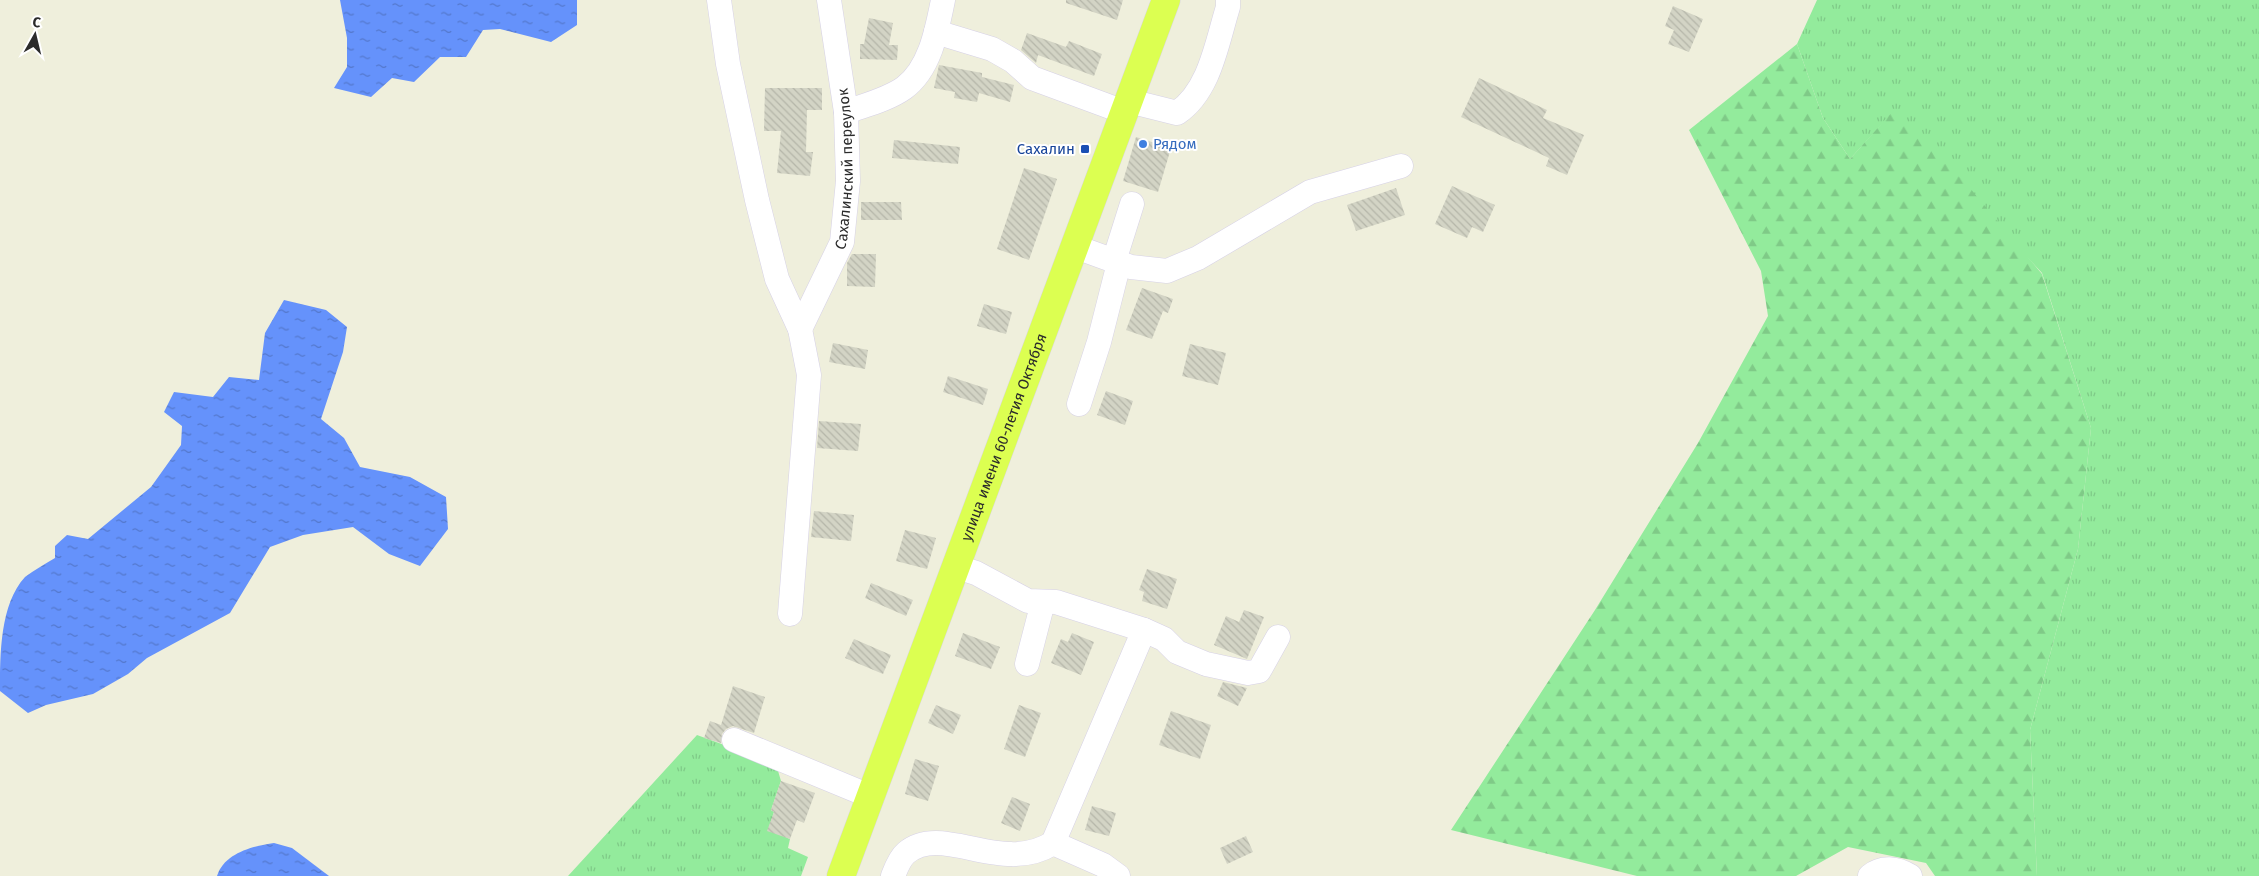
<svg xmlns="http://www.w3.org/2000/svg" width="2259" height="876" viewBox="0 0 2259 876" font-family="'Fira Sans',sans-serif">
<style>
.grass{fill:url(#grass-tufts)}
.forest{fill:url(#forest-firs)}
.water{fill:url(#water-ripples)}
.building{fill:url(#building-back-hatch)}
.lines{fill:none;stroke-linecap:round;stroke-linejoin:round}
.minor-casing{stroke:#d6d1e6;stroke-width:25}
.major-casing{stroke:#d9d9d9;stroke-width:29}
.minor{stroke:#fff;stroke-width:24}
.major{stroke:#dcff51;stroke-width:28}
.shop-dot{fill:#3f7fe0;stroke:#fff;stroke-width:2}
.transit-dot{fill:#1a4fb4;stroke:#fff;stroke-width:2}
.labels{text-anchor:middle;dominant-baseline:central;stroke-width:4;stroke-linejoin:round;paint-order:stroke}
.shop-label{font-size:15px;fill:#366cbe;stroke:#fff;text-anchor:start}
.transit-label{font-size:15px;fill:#164399;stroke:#fff;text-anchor:end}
.street-label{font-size:15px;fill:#2b2b2b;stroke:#fff}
</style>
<defs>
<pattern id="grass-tufts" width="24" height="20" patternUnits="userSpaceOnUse" patternTransform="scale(1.25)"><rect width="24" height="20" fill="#93eb9c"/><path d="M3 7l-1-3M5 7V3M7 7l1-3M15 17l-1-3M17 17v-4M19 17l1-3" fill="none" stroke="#7fca87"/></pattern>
<pattern id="forest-firs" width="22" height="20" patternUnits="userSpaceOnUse" patternTransform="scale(1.25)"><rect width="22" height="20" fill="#93eb9c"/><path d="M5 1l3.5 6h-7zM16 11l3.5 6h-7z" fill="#7fca87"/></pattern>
<pattern id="water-ripples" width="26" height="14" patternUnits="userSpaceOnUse" patternTransform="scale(1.25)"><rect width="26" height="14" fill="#6592fb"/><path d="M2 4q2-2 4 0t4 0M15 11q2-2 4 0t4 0" fill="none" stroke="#5377cb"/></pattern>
<pattern id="building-back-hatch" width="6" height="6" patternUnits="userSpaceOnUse" patternTransform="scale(1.25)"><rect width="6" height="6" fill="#d3d4c5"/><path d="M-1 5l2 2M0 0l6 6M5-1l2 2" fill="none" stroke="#b5b6a9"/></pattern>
</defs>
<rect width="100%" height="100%" fill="#efefdc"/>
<g class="grass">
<polygon points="1817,0 2259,0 2259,876 2037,876 2030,730 2078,549 2091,428 2042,273 1892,113 1850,159 1823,118 1797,44"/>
<polygon points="697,735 776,764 781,781 771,810 774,812 768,830 790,839 788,848 808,857 801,876 568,876"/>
</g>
<polygon class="forest" points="1797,44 1823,118 1850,159 1892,112 1964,181 2042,274 2091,428 2078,549 2030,730 2037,876 1935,876 1926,863 1848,847 1796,876 1637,876 1451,830 1595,610 1698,443 1768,316 1761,271 1689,130"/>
<g class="water">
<polygon points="340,0 577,0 577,25 551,42 500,29 483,30 466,57 440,57 414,82 392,78 371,97 334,88 347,67 347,38"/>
<path d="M284 300 326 310 347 327 343 352 321 419 344 438 360 467 410 477 446 497 448 529 420 566 389 554 353 527 303 535 270 547 230 613 147 658 128 674 93 694 46 705 28 713 0 691C0 654 0 604 25 577 34 570 45 564 55 558V546L67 535 88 539 151 487 181 445 182 426 164 412 174 392 213 397 229 377 259 380 265 333Z"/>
<path d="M274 843 292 848 329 876H217C224 853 253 846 274 843Z"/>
</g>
<g class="building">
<polygon points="1066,0 1123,0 1117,20 1066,3"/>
<polygon points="1673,6 1703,19 1689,52 1668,44 1674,30 1665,26"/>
<polygon points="869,18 893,23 889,45 898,45 897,60 860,59 860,44 864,44"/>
<polygon points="1027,33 1066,47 1069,41 1102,54 1094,76 1038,55 1036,63 1021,50"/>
<polygon points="939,65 982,73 982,77 1014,85 1010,102 979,93 977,102 954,98 955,92 934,88"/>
<polygon points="1479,78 1547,110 1543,118 1584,135 1567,175 1546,166 1549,158 1461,117"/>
<polygon points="765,88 822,88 822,110 807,110 806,152 813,152 810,176 777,173 781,131 764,131"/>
<polygon points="1136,137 1171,148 1158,192 1123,181"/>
<polygon points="894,140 960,147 958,164 892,158"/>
<polygon points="1024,168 1057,179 1029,260 997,249"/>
<polygon points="1452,186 1495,205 1483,232 1472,227 1467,238 1435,224"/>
<polygon points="1396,188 1405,215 1356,231 1347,205"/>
<polygon points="861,202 901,202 902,220 861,220"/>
<polygon points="852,254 876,254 875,287 847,286 847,263"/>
<polygon points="1142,288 1173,299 1168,313 1163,311 1152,339 1126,330"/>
<polygon points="984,304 1012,312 1006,334 977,326"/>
<polygon points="833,343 868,350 865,369 829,362"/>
<polygon points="1190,344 1226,353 1218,385 1182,376"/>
<polygon points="948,376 988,389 983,405 943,392"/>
<polygon points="1106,391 1133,401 1125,425 1097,415"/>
<polygon points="819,421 861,424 858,451 817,448"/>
<polygon points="814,511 854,515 851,541 811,537"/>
<polygon points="905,530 936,538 927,569 896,561"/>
<polygon points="1147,569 1177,579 1167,609 1142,601 1144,592 1139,590"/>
<polygon points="871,583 913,600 906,616 865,598"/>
<polygon points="1244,610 1264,617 1247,659 1214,645 1226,616 1239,622"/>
<polygon points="963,633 1000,647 991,669 955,656"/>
<polygon points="1072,633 1094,642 1081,675 1051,663 1061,639 1068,642"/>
<polygon points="854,639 891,655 883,674 845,658"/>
<polygon points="1223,682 1247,688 1238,706 1217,696"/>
<polygon points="733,686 765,697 754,733 733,726 726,729 722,734 721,743 704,738 710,721 721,725"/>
<polygon points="936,705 961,715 953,734 928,723"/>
<polygon points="1019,705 1041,713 1025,757 1004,749"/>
<polygon points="1171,711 1211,725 1200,759 1159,745"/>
<polygon points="915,759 939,766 928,801 905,794"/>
<polygon points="781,781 815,793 804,823 797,820 790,839 767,831 774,812 771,810"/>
<polygon points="1012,797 1030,804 1020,831 1001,823"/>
<polygon points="1092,806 1116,813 1109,836 1085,830"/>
<polygon points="1246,836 1253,852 1227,864 1220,848"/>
</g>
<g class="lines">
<defs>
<g id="minor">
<polyline points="719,0 728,64 757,200 777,279 800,329 809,375 790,614"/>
<polyline points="936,32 992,49 1013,61 1032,78 1124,112"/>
<path d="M1129 101 1177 113C1210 91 1217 42 1228 7V0"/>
<path d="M846 112C865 105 887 100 904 88 930 69 937 30 943 0"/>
<polyline points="1076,247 1131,267 1167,271 1198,258 1310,192 1401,166"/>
<polyline points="1114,261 1132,204"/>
<path id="s1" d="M800 329 842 242 848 181 846 112 829 0"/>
<polyline points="1079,404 1099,342 1119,263"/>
<polyline points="1144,630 1164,639 1177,652 1206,664 1248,673 1259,671 1278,637"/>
<polyline points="1027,664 1043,602"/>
<polyline points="734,740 872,797"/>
<polyline points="1053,843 1103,865 1118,876"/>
<path d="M893 876C896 868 900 858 906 853 942 822 1001 876 1053 843L1144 630 1056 602 1028 601 976 573 957 567"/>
<path d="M1870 876C1882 866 1897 868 1910 876"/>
</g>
<g id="major">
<path id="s2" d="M841 876 1166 0"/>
</g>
</defs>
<use href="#minor" class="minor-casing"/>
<use href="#major" class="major-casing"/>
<use href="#minor" class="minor"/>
<use href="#major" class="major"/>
</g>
<circle class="shop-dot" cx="1143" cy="144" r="5"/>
<rect class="transit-dot" x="1080" y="144" width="10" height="10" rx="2.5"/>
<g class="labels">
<g class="shop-label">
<text x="1153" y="144">Рядом</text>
</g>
<g class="transit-label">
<text x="1075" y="149">Сахалин</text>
</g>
<g class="street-label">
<text stroke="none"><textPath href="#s1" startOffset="170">Сахалинский переулок</textPath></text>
<text stroke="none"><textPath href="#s2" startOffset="468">улица имени 60-летия Октября</textPath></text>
</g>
</g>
<g transform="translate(35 35) rotate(8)" stroke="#ffffff" stroke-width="4" paint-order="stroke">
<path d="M0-4L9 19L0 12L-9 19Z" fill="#2b2b2b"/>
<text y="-8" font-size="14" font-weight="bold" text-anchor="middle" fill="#2b2b2b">С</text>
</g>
</svg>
